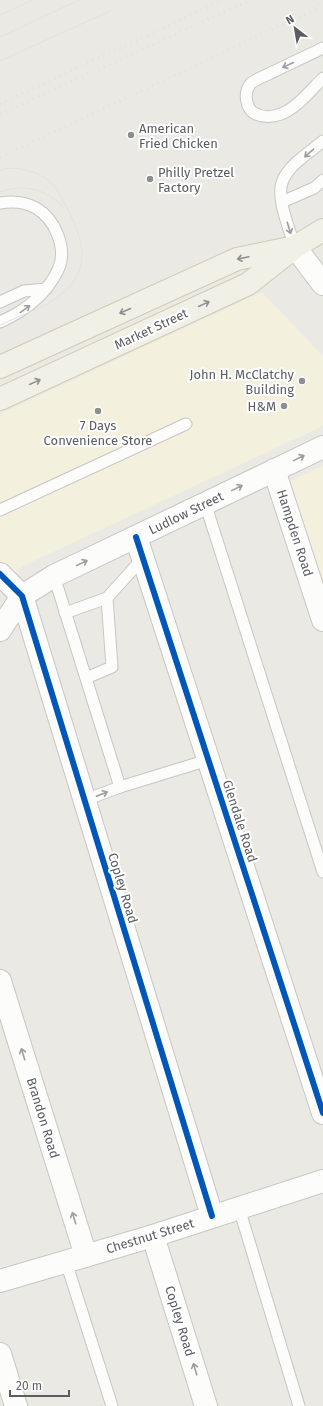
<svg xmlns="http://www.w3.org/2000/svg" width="323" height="1406" viewBox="0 0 323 1406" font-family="'Fira Sans',sans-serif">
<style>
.commercial{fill:#f3f0de}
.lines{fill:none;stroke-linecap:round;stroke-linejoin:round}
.service-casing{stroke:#c7c6c5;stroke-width:13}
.minor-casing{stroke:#c7c6c5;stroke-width:24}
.tertiary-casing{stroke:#c7c6c5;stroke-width:24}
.secondary-casing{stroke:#c7c7c6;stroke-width:24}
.primary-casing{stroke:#d0cbb4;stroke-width:24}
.service{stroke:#fcfcfb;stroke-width:11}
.minor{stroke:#fcfcfb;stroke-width:22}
.tertiary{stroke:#fcfcfb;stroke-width:22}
.secondary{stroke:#fcfcfb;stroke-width:22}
.primary{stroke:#f1f0e7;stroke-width:22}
.tram{stroke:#e2e2e1;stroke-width:1}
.rail{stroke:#e2e2e1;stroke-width:3;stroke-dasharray:1 5;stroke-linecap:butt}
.cycleway-casing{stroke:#fff;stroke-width:8}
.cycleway{stroke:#0057b8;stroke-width:6}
.oneway{stroke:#9b9d9f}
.oneway2{stroke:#909091}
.poi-dot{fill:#8d8e90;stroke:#fff;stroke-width:1.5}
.labels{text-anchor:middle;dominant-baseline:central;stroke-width:4;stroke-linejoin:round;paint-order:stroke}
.poi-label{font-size:13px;fill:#5b5d62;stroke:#fff;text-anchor:start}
.street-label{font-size:13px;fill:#5b5d62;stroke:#fff}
</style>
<rect width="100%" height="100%" fill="#eae9e4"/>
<g class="commercial">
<polygon points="262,292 323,356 323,426 23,566 0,584 0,414"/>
<polygon points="323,466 323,588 290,481"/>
</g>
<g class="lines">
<defs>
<g id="service">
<path d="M323 48 256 80C254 81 250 83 249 86 244 94 246 108 254 113 262 118 273 117 281 114 296 109 312 89 323 78"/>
<polyline points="282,202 314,188 323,180"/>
<path d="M0 203C12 201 25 202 36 208 55 219 68 249 58 270 46 295 25 311 0 322"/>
<path d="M295 247C290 230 275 197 283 180 290 164 310 152 323 141"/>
<polyline points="0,302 24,291 46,289"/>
<polyline points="205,503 323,872"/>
<polyline points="0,510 186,424"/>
<polyline points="54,576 120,787"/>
<polyline points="65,613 107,598 143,558"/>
<polyline points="86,678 112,667 107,598"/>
<polyline points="85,800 120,787 208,760"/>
<polyline points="239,1208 299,1406"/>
<polyline points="66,1262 112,1406"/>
</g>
<g id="minor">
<polyline points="274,470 323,620"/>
<polyline points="136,537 323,1113"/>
<polyline points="0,574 22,596 212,1216"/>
<polyline points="0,630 22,596 54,576 323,447"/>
<polyline points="0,981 86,1256"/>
<polyline points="153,1236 206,1406"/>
<polyline points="0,1354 16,1406"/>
</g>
<polyline id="tertiary" points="0,1281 153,1236 323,1181"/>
<polyline id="secondary" points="295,247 323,284"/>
<g id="primary">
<polyline points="0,367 237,259 290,248"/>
<polyline points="0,399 248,284 295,247 323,230"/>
</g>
</defs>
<use href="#service" class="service-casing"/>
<use href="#minor" class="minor-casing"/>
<use href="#tertiary" class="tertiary-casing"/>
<use href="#secondary" class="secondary-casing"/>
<use href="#primary" class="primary-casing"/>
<use href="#service" class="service"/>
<use href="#minor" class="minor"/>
<use href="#tertiary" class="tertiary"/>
<use href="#secondary" class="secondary"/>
<use href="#primary" class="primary"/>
<g class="tram">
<polyline points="0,15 33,0"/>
<polyline points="0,37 79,0"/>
<polyline points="0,61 110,11"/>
<path d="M0 170C19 165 42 172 55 187 61 195 65 205 70 214 82 238 89 261 71 285 55 305 23 314 0 325"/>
<path d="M0 192C23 183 46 189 63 207"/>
</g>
<g class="rail">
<polyline points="0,104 223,0"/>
<polyline points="0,114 251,0"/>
<polyline points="0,157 312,11 323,3"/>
</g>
<defs>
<g id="cycleway">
<polyline points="136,537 323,1113"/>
<polyline points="0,574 22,596 212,1216"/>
</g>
</defs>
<use href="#cycleway" class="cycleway-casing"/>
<use href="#cycleway" class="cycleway"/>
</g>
<defs><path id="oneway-shaft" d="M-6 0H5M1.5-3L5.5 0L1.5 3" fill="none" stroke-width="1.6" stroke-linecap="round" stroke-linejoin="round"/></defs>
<g class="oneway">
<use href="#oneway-shaft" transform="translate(288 65) rotate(155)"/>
<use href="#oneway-shaft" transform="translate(309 153) rotate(139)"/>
<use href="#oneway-shaft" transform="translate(289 228) rotate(73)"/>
<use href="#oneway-shaft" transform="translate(25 309) rotate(-36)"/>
<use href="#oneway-shaft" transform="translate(299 458) rotate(-26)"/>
<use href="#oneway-shaft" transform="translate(237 488) rotate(-26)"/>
<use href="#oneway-shaft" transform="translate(82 563) rotate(-26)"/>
<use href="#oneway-shaft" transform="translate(102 794) rotate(-21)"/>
<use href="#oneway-shaft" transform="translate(23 1054) rotate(-107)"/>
<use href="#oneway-shaft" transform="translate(74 1218) rotate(-107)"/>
<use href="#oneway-shaft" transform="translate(195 1369) rotate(-107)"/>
</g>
<g class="oneway2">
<use href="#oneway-shaft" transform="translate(243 258) rotate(168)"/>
<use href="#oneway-shaft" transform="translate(204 304) rotate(-25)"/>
<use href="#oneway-shaft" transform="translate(125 311) rotate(156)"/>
<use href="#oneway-shaft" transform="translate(35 382) rotate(-25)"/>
</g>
<g class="poi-dot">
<circle cx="131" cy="135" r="4"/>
<circle cx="150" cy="179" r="4"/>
<circle cx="302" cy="381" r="4"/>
<circle cx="284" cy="406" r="4"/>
<circle cx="98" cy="411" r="4"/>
</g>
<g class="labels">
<g class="poi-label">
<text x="139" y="128">American<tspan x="139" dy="15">Fried Chicken</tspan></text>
<text x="158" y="172">Philly Pretzel<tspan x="158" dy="15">Factory</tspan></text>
<text x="294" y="374" text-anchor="end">John H. McClatchy<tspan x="294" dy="15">Building</tspan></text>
<text x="276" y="406" text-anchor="end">H&amp;M</text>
<text x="98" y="425" text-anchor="middle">7 Days<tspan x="98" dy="15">Convenience Store</tspan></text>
</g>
<g class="street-label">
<text transform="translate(151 329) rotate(-25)">Market Street</text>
<text transform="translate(186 513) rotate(-26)">Ludlow Street</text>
<text transform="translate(295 533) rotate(72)">Hampden Road</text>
<text transform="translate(240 821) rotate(72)">Glendale Road</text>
<text transform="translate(123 888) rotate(73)">Copley Road</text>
<text transform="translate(43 1118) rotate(73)">Brandon Road</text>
<text transform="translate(150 1236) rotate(-17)">Chestnut Street</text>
<text transform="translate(180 1321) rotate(73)">Copley Road</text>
</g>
</g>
<g transform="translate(295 28) rotate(329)" stroke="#ffffff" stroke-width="3" paint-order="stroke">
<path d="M0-3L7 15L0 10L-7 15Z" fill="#5b5d62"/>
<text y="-6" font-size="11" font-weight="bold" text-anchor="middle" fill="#5b5d62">N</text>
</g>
<path d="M10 1390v6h59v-6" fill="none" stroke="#5b5d62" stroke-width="2"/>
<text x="16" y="1390" font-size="12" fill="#5b5d62" stroke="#ffffff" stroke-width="3" paint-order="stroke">20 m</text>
</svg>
